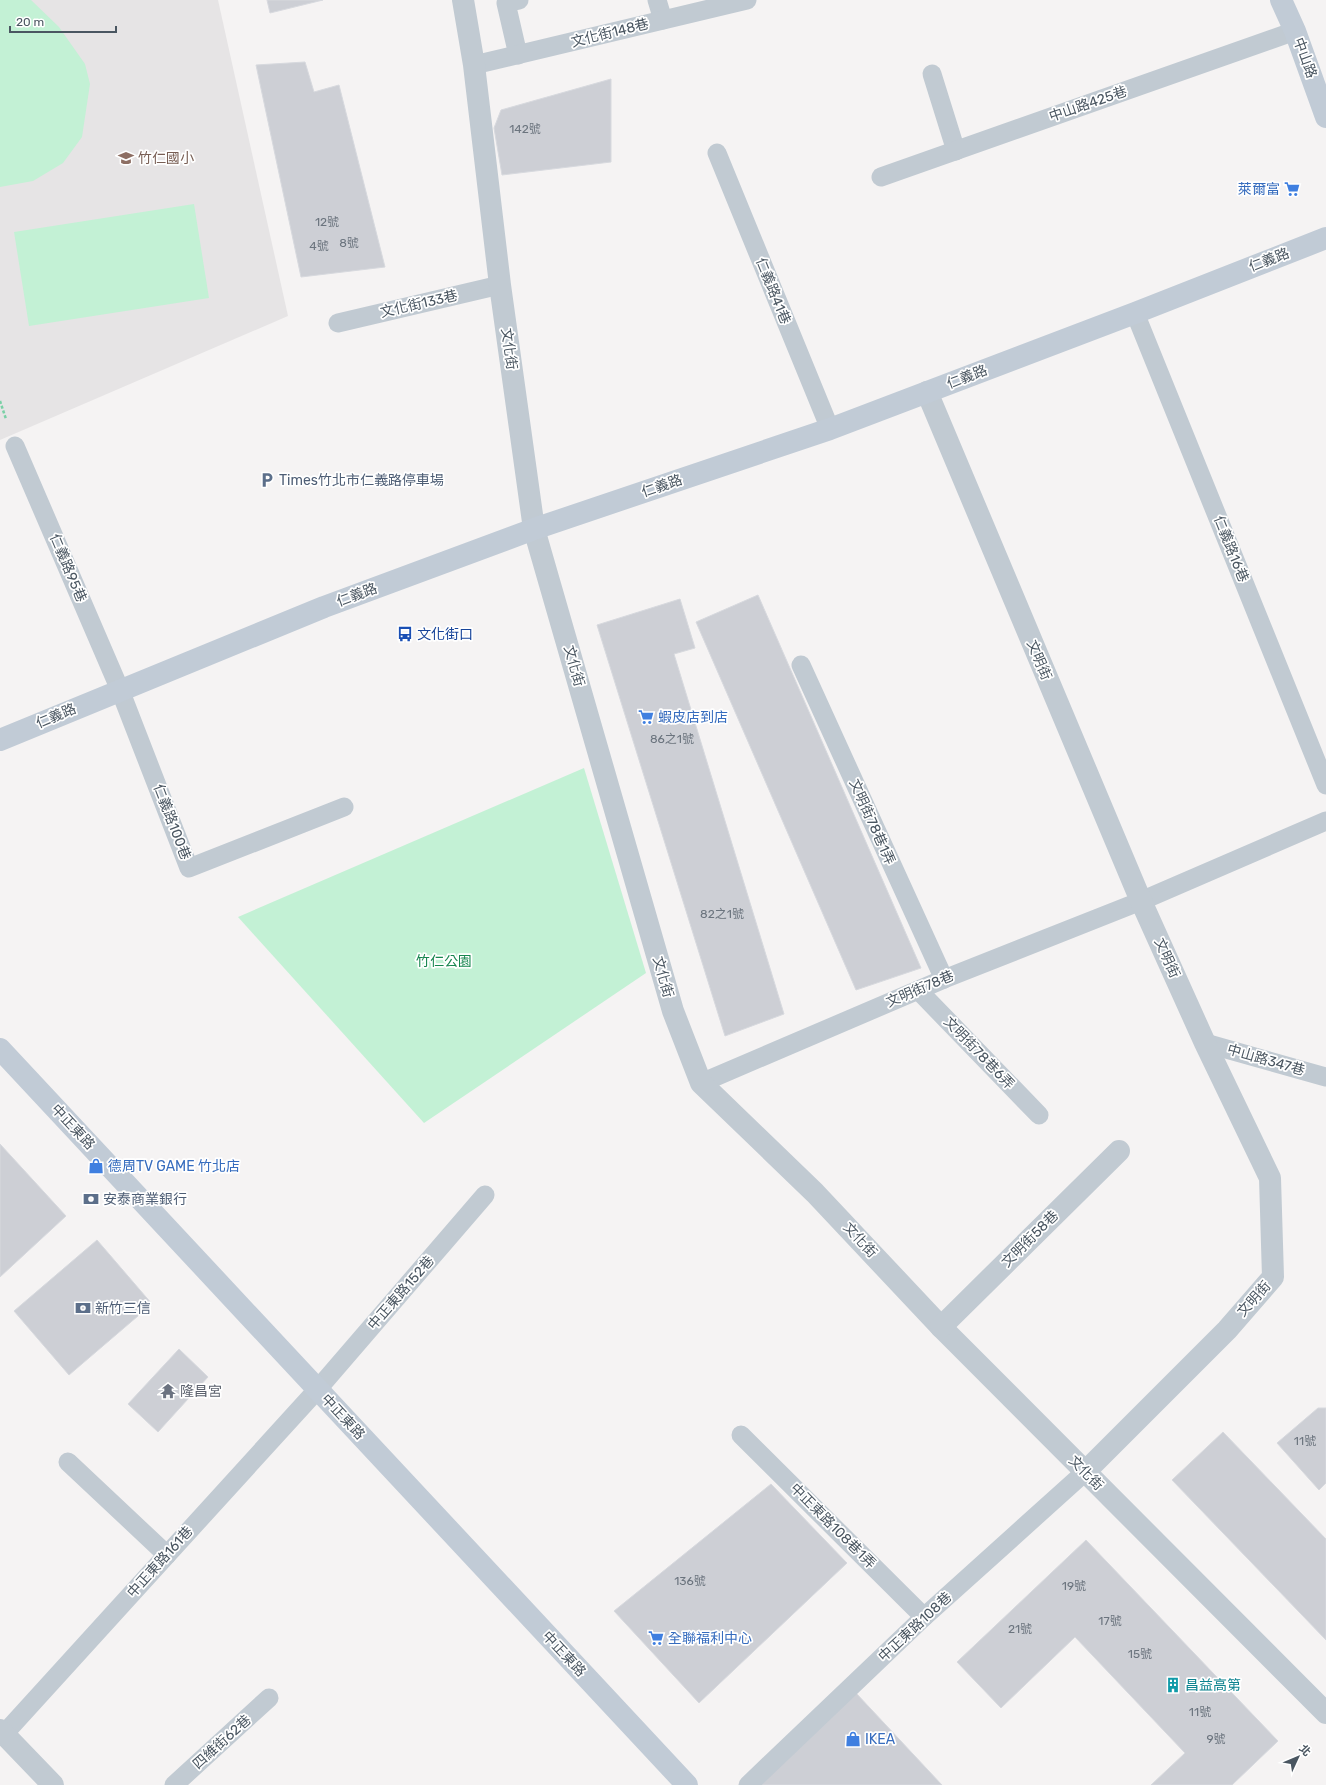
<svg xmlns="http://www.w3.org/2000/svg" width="1326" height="1785" viewBox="0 0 1326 1785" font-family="Rubik,'Noto Sans TC',sans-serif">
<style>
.education{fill:#e6e4e5}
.green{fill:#c3f1d5}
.building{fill:#cdcfd5;stroke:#d7d9de}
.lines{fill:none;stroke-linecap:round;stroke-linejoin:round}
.path{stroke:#7ad0a6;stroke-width:2.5;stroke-dasharray:3 2;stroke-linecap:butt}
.lane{stroke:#c1cad2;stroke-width:19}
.street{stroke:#c1cad2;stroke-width:22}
.secondary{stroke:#c1cbd6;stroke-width:22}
.labels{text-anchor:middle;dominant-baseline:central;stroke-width:3.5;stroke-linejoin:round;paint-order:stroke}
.number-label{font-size:12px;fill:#6b747e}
.street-label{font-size:14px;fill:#4a5661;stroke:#fff}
.education-label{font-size:14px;fill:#785e54;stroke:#fff;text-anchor:start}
.shop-label{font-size:14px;fill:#366cbe;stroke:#fff;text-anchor:start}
.service-label{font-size:14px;fill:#4e5e75;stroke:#fff;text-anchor:start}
.transit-label{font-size:14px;fill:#164399;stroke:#fff;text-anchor:start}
.park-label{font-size:14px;fill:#17864f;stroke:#fff}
.worship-label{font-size:14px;fill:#5b616d;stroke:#fff;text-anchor:start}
.culture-label{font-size:14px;fill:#0d838f;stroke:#fff;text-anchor:start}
</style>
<rect width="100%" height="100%" fill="#f5f3f3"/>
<polygon class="education" points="0,0 218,0 288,316 0,440"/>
<g class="green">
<polygon points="0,0 31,0 59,27 85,64 90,84 82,137 63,163 33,181 0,187"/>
<polygon points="194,204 209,298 29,326 14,232"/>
<polygon points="584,768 646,973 424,1123 238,917"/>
</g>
<g class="building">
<polygon points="267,0 323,0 270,13"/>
<polygon points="305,62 314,92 339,85 385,267 301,277 256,65"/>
<polygon points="611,79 611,162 502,175 494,128 501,110"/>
<polygon points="758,595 921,968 856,990 696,622"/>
<polygon points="680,599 695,648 674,654 784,1014 725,1036 597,625"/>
<polygon points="0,1144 66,1216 0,1277"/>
<polygon points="97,1240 152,1304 69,1375 14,1311"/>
<polygon points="179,1349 208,1377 158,1432 128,1404"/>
<polygon points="1318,1408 1326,1408 1326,1483 1319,1490 1277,1443"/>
<polygon points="1223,1432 1326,1539 1326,1640 1172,1480"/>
<polygon points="771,1484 847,1563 699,1703 614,1611"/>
<polygon points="1086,1540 1278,1741 1232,1785 1151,1785 1185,1753 1075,1637 1001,1708 957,1662"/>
<polygon points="856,1693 942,1785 757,1785"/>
</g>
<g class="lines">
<polyline class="path" points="0,401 6,419"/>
<g class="lane">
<polyline points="657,0 663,20"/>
<polyline points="518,55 506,3 519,0"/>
<polyline points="474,65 747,0"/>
<polyline points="932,74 956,151"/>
<polyline points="717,153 830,429"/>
<polyline points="881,177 1295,31"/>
<polyline points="1135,313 1326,785"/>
<polyline points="338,323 500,285"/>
<polyline points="15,446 120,690 189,868 344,807"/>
<polyline points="801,665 944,979"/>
<polyline points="918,990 1039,1115"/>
<polyline points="1205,1043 1326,1077"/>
<polyline points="701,1083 944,979 1141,901 1326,821"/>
<polyline points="741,1435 924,1617"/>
<polyline points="68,1462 167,1555"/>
<polyline points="4,1734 317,1390 485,1195"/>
<polyline points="174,1785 269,1698"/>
<polyline points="748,1785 924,1617 1085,1472"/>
</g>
<g class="street">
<polyline points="463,0 474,65 500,285 534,529 673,1011 701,1083 815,1193 941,1327 1326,1713"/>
<polyline points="927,392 1141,901 1205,1043 1270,1178 1273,1277 1227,1330 1085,1472"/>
<polyline points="941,1327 1119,1151"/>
<polyline points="0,1730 53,1785"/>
</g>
<g class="secondary">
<polyline points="1281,0 1295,31 1326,117"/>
<polyline points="0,740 324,607 534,529 830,429 1135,313 1326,238"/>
<polyline points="0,1049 687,1785"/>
</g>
</g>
<defs>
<symbol id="school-bare" viewBox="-9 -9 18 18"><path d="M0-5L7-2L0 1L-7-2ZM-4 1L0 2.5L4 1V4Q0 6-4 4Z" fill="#8d6e63" stroke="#fff" stroke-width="2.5" paint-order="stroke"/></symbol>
<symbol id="supermarket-bare" viewBox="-9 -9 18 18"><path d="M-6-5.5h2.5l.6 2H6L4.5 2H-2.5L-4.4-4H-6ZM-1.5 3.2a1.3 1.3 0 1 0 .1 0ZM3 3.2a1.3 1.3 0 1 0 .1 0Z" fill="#3f7fe0" stroke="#fff" stroke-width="2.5" paint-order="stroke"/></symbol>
<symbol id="parking-bare" viewBox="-9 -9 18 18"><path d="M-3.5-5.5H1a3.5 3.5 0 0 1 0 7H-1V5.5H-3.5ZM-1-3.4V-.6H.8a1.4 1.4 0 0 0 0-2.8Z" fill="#5c6f8a" stroke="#fff" stroke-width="2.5" paint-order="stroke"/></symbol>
<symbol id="bus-bare" viewBox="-9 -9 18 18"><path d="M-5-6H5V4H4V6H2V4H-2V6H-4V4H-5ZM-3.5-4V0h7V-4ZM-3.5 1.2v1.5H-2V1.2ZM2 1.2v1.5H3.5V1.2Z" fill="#1a4fb4" stroke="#fff" stroke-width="2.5" paint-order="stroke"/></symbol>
<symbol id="shop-bare" viewBox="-9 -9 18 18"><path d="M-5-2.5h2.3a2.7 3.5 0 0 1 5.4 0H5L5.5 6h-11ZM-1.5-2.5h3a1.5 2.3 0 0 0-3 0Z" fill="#3f7fe0" stroke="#fff" stroke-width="2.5" paint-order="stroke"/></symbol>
<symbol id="bank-bare" viewBox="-9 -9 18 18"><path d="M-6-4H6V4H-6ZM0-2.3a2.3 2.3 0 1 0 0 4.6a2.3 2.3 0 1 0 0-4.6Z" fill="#5c6f8a" stroke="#fff" stroke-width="2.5" paint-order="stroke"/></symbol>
<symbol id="temple-bare" viewBox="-9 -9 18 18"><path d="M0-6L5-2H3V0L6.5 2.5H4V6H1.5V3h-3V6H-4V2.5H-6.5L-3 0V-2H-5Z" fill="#6b7280" stroke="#fff" stroke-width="2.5" paint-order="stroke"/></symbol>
<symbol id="building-bare" viewBox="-9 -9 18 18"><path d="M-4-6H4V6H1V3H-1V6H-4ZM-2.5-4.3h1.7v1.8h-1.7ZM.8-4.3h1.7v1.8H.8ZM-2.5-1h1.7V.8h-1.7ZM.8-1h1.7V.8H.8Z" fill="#0f9aa8" stroke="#fff" stroke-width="2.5" paint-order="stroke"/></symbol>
</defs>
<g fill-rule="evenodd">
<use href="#school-bare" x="115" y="147" width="22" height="22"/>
<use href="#supermarket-bare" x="1281" y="178" width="22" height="22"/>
<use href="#parking-bare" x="256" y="469" width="22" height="22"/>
<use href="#bus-bare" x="394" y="623" width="22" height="22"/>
<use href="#supermarket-bare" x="635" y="706" width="22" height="22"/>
<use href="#shop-bare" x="85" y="1155" width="22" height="22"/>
<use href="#bank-bare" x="80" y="1188" width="22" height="22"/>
<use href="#bank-bare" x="72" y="1297" width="22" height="22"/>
<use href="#temple-bare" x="157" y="1380" width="22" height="22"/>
<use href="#supermarket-bare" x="645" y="1627" width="22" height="22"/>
<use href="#building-bare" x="1162" y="1674" width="22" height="22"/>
<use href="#shop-bare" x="842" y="1728" width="22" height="22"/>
</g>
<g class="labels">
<g class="number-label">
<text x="525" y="129">142號</text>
<text x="327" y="222">12號</text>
<text x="349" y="243">8號</text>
<text x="319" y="246">4號</text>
<text x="672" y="739">86之1號</text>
<text x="722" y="914">82之1號</text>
<text x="1305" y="1441">11號</text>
<text x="690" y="1581">136號</text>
<text x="1074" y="1586">19號</text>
<text x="1110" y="1621">17號</text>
<text x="1020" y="1629">21號</text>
<text x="1140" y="1654">15號</text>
<text x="1200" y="1712">11號</text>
<text x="1216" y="1739">9號</text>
</g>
<g class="street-label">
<text transform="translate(610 33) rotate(-14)">文化街148巷</text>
<text transform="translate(1305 58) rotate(70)">中山路</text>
<text transform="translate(1088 104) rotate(-19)">中山路425巷</text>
<text transform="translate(1269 260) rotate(-21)">仁義路</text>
<text transform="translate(773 291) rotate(68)">仁義路41巷</text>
<text transform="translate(419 304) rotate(-13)">文化街133巷</text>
<text transform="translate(509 349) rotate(82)">文化街</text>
<text transform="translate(967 377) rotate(-21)">仁義路</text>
<text transform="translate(662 486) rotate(-19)">仁義路</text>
<text transform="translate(1231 549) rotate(68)">仁義路16巷</text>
<text transform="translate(68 568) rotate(67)">仁義路95巷</text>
<text transform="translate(357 595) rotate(-20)">仁義路</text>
<text transform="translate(1039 660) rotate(67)">文明街</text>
<text transform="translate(574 666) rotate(74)">文化街</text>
<text transform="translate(56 716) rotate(-23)">仁義路</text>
<text transform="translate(172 822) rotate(69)">仁義路100巷</text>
<text transform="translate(872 822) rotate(66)">文明街78巷1弄</text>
<text transform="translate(1167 958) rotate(66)">文明街</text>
<text transform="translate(663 977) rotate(74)">文化街</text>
<text transform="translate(920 989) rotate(-23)">文明街78巷</text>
<text transform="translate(979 1053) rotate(46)">文明街78巷6弄</text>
<text transform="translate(1266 1060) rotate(16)">中山路347巷</text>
<text transform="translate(73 1127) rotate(47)">中正東路</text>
<text transform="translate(1030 1239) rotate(-45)">文明街58巷</text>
<text transform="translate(860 1240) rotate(47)">文化街</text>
<text transform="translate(401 1293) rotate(-49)">中正東路152巷</text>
<text transform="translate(1254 1299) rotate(-48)">文明街</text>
<text transform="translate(343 1417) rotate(47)">中正東路</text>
<text transform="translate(1086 1473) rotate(45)">文化街</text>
<text transform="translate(833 1526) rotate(45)">中正東路108巷1弄</text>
<text transform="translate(160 1562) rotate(-48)">中正東路161巷</text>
<text transform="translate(915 1627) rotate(-43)">中正東路108巷</text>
<text transform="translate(564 1654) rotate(47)">中正東路</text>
<text transform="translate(222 1742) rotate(-42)">四維街62巷</text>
</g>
<g class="education-label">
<text x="138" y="158">竹仁國小</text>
</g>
<g class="shop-label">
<text x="1280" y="189" text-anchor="end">萊爾富</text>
<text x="658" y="717">蝦皮店到店</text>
<text x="108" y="1166">德周TV GAME 竹北店</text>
<text x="668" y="1638">全聯福利中心</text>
<text x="865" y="1739">IKEA</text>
</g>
<g class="service-label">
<text x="279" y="480">Times竹北市仁義路停車場</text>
<text x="103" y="1199">安泰商業銀行</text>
<text x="95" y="1308">新竹三信</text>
</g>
<g class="transit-label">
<text x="417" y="634">文化街口</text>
</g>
<g class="park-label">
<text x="444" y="961">竹仁公園</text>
</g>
<g class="worship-label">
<text x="180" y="1391">隆昌宮</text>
</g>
<g class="culture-label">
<text x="1185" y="1685">昌益高第</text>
</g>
</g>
<g transform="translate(1298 1757) rotate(46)" stroke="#ffffff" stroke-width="3" paint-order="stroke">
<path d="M0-3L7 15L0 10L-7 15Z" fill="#4a5661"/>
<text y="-6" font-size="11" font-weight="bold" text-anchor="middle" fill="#4a5661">北</text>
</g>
<path d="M10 26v6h106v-6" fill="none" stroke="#4a5661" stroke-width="2"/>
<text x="16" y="26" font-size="12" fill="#4a5661" stroke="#ffffff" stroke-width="3" paint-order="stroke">20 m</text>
</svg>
